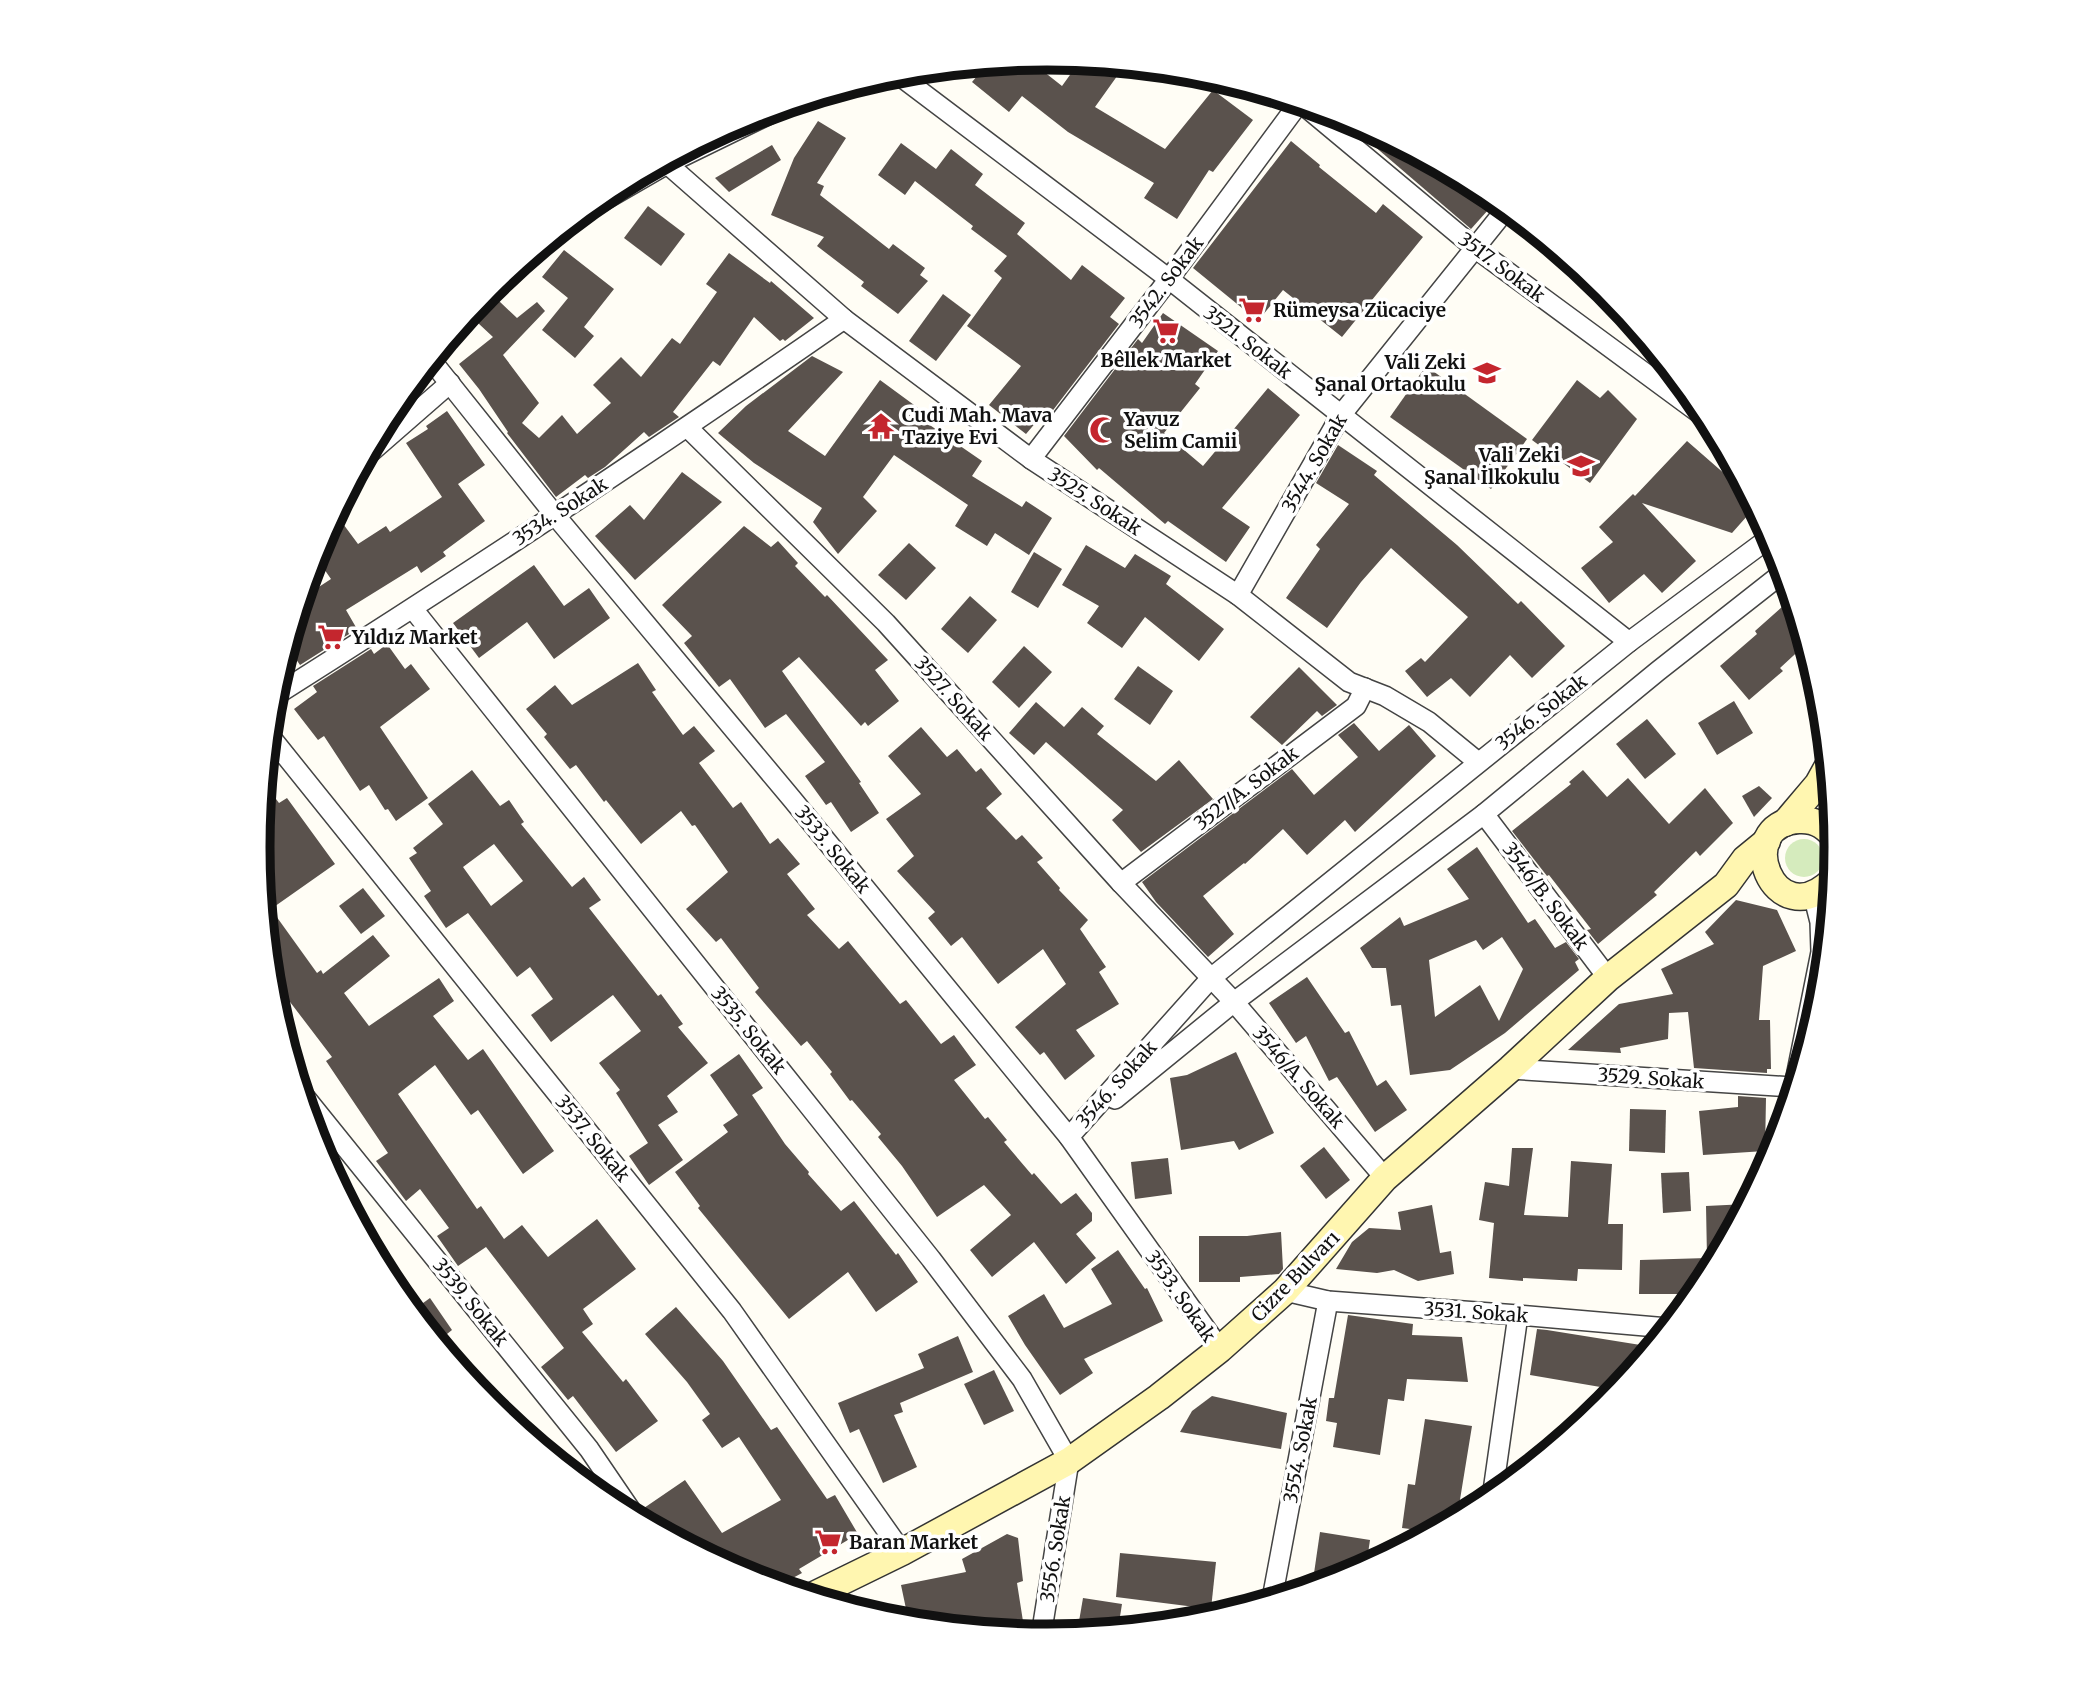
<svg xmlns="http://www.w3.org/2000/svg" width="2094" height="1694" viewBox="0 0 2094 1694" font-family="Merriweather,serif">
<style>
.green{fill:#d5ebbd}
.building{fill:#5a524d;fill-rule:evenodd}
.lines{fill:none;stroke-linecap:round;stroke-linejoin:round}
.street-casing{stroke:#444;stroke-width:22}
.secondary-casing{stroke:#333;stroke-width:29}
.street{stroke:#fff;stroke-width:19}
.secondary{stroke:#fff6b0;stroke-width:26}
.labels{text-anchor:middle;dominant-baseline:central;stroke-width:7;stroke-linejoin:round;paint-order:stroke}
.street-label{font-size:19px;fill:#111;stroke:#fff}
.poi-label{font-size:19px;font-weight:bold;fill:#111;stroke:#fff;text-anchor:start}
.rim{fill:none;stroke:#111;stroke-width:9}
</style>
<rect width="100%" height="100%" fill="#fffdf5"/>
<circle class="green" cx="1804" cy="858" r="19"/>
<g class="building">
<polygon points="1029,60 1062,86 1080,61 1125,65 1095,107 1165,149 1213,90 1253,120 1213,172 1209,170 1177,219 1144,198 1154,183 1068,132 1022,96 1009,112 972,82 987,64"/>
<polygon points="818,121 846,138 817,183 824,186 820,195 889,249 893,244 925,268 920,275 928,281 898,314 861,286 864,282 817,246 824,237 771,215 794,158"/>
<polygon points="1356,122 1486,191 1497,200 1471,229 1352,127"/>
<polygon points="1291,141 1320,165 1319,167 1376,213 1383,204 1423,237 1342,337 1283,290 1258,321 1193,268"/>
<polygon points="901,143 936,169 951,149 983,174 975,185 1025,223 1017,234 1071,280 1082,265 1125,298 1110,317 1119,324 1047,418 1043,414 1026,434 989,405 1021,366 967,326 1002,278 994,271 1007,256 971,229 973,226 915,181 905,195 878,175"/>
<polygon points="772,145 781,160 729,192 715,178"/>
<polygon points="648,206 685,234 661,266 624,238"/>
<polygon points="564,250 614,289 584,327 594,336 575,358 542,330 568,298 542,277"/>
<polygon points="729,253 770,283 771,281 814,318 785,341 783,339 780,341 754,317 720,366 713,361 673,412 679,417 649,437 644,432 605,467 588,478 585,475 556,497 507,433 508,432 479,389 459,364 493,337 478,323 499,301 517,318 537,302 545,311 503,355 539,403 522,423 539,438 562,415 577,434 611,403 593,385 621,357 641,377 672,338 680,344 717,292 706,284"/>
<polygon points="943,294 971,315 936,361 909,341"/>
<polygon points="1163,313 1218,351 1195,384 1200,388 1164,433 1203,466 1268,388 1300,415 1222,508 1250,527 1226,562 1168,521 1165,524 1099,468 1097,470 1064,436 1138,339 1142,343"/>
<polygon points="812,356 843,372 788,431 825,456 880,380 925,413 921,419 982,461 972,476 1022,507 1026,501 1052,518 1029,555 995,533 987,546 955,526 968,505 894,455 863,497 877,511 838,554 813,522 822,508 754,463 718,433 746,406"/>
<polygon points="1426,366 1527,439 1491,489 1390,417"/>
<polygon points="1577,380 1600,398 1608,390 1637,419 1590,483 1532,440"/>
<polygon points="447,411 485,465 458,484 485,521 443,552 446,556 421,573 417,566 346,610 357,629 300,665 287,646 302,598 331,579 315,556 335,513 358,544 386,526 390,532 442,497 406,443 428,429 426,426"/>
<polygon points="1687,441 1750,496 1756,506 1732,533 1642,503 1696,561 1662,593 1644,574 1609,603 1581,568 1613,542 1599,527 1633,494 1635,496"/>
<polygon points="1338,445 1377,471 1374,475 1457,545 1518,604 1521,601 1565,646 1532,678 1510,655 1470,697 1451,678 1427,697 1405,671 1421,658 1425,662 1468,617 1391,548 1361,582 1327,628 1286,598 1320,549 1316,545 1349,504 1316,483"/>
<polygon points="682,472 722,502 635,580 595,536 630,505 644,520"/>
<polygon points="744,526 771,547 778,541 798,563 795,566 825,597 827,595 888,660 875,670 899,701 868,726 865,722 861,726 799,657 782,671 861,782 859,783 879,813 851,832 831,802 826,805 805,776 825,762 786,714 765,728 730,679 719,687 684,643 692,636 662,605"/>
<polygon points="909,543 936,568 906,600 878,575"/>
<polygon points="1086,545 1125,568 1135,554 1171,576 1166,584 1224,629 1199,661 1145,617 1122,648 1087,623 1099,606 1062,585"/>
<polygon points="1034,552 1062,569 1038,608 1011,592"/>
<polygon points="534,565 564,606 589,588 610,618 554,659 527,622 479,658 453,623"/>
<polygon points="970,596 997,620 968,653 941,629"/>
<polygon points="1792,598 1806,644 1780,668 1783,671 1749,700 1720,666 1757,634 1755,631"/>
<polygon points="387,644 405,669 411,664 430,689 380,727 428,798 396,821 388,809 385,810 369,785 360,791 324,736 318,740 294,709 317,692 313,686 371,649 374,654"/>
<polygon points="1024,646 1052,672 1019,708 992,682"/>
<polygon points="638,663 656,690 652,692 683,735 694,726 715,751 699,763 733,808 741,802 770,844 778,838 800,864 787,874 815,909 807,915 839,949 848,941 900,1004 906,1000 941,1044 954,1035 976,1065 954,1080 985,1119 988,1117 1007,1140 1004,1142 1032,1175 1034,1173 1061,1204 1076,1193 1092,1213 1092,1221 1076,1234 1096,1258 1066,1284 1034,1242 992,1277 970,1250 1011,1215 984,1185 937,1217 902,1166 878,1137 881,1134 852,1100 850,1101 830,1074 832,1072 807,1041 801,1046 755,992 759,988 721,938 716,942 686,909 728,872 695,825 692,826 681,811 641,844 606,800 604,802 576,765 570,769 544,737 547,734 526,709 555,685 572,705"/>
<polygon points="1138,666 1173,691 1150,725 1114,699"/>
<polygon points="1299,667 1337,705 1322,716 1317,711 1282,745 1250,717"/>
<polygon points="1734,701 1753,733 1717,755 1698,723"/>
<polygon points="1036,702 1064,727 1082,707 1104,726 1097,734 1156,781 1179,760 1213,799 1141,852 1112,820 1123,810 1046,742 1034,755 1009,733"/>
<polygon points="1647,719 1676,754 1645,779 1616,744"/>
<polygon points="1354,723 1379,751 1409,725 1436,756 1355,832 1345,820 1307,855 1283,829 1245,864 1244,863 1203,896 1234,934 1208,957 1156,902 1142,882 1292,769 1314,795 1358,757 1338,735"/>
<polygon points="921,727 947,757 957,749 976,772 981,768 1002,794 986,808 1016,840 1022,835 1043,858 1037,862 1060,888 1059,890 1088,920 1080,929 1106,967 1099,972 1119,1004 1076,1030 1095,1056 1065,1080 1044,1052 1040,1055 1015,1027 1066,984 1043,949 998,984 962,937 951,946 928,918 935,912 897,871 914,856 886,819 921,794 888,756"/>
<path d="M472 770 500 806 509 800 524 822 521 824 572 887 584 877 601 900 589 908 658 996 661 994 683 1024 678 1027 708 1063 667 1096 678 1112 658 1125 683 1160 649 1185 629 1156 648 1143 616 1093 620 1090 599 1063 641 1031 613 995 551 1042 531 1015 553 999 530 967 517 977 468 913 446 928 424 896 431 891 409 858 417 853 413 848 443 824 428 804ZM494 844 523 881 491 906 463 867Z"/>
<polygon points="1583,770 1607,797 1628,778 1669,824 1705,788 1733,823 1700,856 1696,851 1654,892 1657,895 1598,944 1587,930 1591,929 1549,875 1547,876 1512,831 1571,784 1569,782"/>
<polygon points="264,783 279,803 287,798 335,864 271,909 317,973 321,970 323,974 373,935 390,956 344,993 369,1026 439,978 454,1001 433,1016 468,1060 483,1049 554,1151 523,1174 478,1110 471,1115 435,1065 398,1094 477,1209 481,1206 504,1239 522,1225 548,1257 597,1219 636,1269 583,1309 593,1324 582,1332 623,1382 626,1379 658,1421 616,1452 573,1396 568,1400 541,1367 564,1348 486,1247 458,1266 437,1236 449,1228 420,1189 406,1201 376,1161 388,1153 326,1061 332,1057 271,977 258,847"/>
<polygon points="1759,786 1772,798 1754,817 1742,796"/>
<path d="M1477 847 1528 923 1535 919 1555 948 1566 942 1579 959 1575 962 1579 970 1505 1033 1450 1070 1410 1075 1401 1005 1391 1006 1386 968H1372L1360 948 1400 917 1404 926 1469 899 1447 869ZM1502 937 1523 969 1499 1021 1480 985 1435 1017 1429 960 1476 940 1483 950Z"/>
<polygon points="363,888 385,916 361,934 339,906"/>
<polygon points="1736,900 1777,910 1796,951 1763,966 1759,1020 1770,1020 1771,1069 1767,1069 1767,1073 1694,1068 1688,1012 1669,1013 1668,1039 1620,1048 1621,1053 1568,1050 1619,1004 1673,994 1661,969 1714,944 1705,932"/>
<polygon points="1307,977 1345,1033 1349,1031 1377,1086 1386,1080 1407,1110 1375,1132 1337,1077 1329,1081 1306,1036 1296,1043 1269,1003"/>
<polygon points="1236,1052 1274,1133 1239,1150 1234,1141 1181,1150 1170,1078 1187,1075"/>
<polygon points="739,1054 763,1088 752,1095 785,1144 809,1172 808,1174 841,1211 854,1201 896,1255 898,1253 918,1282 876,1312 848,1272 789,1319 698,1208 700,1206 675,1172 728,1132 723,1125 738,1115 710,1075"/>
<polygon points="1738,1096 1766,1098 1765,1151 1703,1155 1699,1111 1738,1107"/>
<polygon points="1630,1109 1666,1110 1665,1153 1629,1151"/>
<polygon points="1324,1147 1350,1180 1326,1199 1300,1166"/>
<polygon points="1512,1148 1533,1148 1524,1215 1568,1217 1571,1161 1612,1164 1608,1224 1623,1224 1622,1270 1578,1269 1577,1281 1523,1278 1523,1281 1489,1278 1494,1223 1479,1220 1485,1182 1509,1186"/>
<polygon points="1168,1158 1172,1194 1135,1199 1131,1162"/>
<polygon points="1689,1172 1691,1211 1663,1213 1661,1173"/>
<polygon points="1747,1204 1703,1286 1696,1294 1639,1294 1640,1260 1707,1258 1706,1206"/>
<polygon points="1432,1205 1440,1253 1451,1251 1454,1274 1418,1281 1394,1270 1377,1273 1336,1269 1352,1242 1369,1228 1401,1230 1398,1212"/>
<polygon points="1281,1232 1283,1269 1279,1274 1240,1277 1240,1282 1199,1282 1199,1236 1247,1236"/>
<polygon points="1118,1250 1145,1289 1147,1288 1163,1321 1084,1359 1093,1373 1060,1395 1025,1345 1008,1316 1044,1294 1064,1328 1112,1304 1091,1269"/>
<polygon points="430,1298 452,1330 437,1342 412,1311"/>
<polygon points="676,1307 723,1361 771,1430 777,1427 827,1499 835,1495 858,1534 799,1569 802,1573 778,1586 745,1576 647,1524 648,1516 644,1508 685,1480 722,1533 781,1500 739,1437 722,1448 702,1420 710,1414 687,1382 645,1334"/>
<polygon points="1348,1315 1413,1324 1412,1335 1462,1337 1468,1382 1407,1379 1404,1401 1388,1399 1380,1455 1333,1447 1337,1423 1326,1421 1329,1398 1334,1398"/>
<polygon points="1537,1329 1547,1330 1653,1347 1618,1390 1530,1375"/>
<polygon points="958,1336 973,1372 900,1403 903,1412 894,1415 917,1467 883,1483 859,1429 850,1433 838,1403 924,1368 918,1354"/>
<polygon points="994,1370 1014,1411 984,1425 964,1384"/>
<polygon points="1212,1396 1287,1413 1281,1449 1180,1432 1192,1411"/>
<polygon points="1425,1419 1472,1426 1457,1518 1408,1545 1410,1529 1402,1528 1408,1484 1415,1485"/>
<polygon points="1320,1532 1370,1540 1366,1567 1349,1576 1312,1587"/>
<polygon points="1007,1534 1018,1538 1023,1581 1017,1583 1025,1634 909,1623 901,1585 966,1572 962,1559"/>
<polygon points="1120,1553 1216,1562 1211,1609 1116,1597"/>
<polygon points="1083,1598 1122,1604 1118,1629 1077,1633"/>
</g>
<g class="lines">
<defs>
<g id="street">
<polyline points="896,73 1169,279 1629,642"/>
<polyline points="1301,103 1475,248 1710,421"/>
<polyline points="664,161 844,319 1031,459 1238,595 1349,682 1385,696 1429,722 1478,762"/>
<polyline points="577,216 667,164 788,105"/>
<polyline points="431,360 554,514 792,799 1069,1137 1220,1349"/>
<polyline points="688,428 886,623 1121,883 1234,1002 1385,1178"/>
<polyline points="364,458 450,383"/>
<polyline points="1031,459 1169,279 1299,103"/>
<polyline points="1238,595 1341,415 1507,208"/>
<polyline points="413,609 931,1259 1022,1379 1069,1461 1041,1636"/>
<path d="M273 697C466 575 657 449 844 319"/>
<polyline points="269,735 732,1311 902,1552"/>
<polyline points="1484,814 1608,978"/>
<polyline points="1121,883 1356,706 1365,688"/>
<polyline points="1510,1069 1792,1087"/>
<polyline points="300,1091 589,1449 636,1518"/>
<polyline points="1115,1099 1234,1002 1484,814 1658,671 1784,572"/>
<polyline points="1791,1102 1821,952 1820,922 1813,894"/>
<polyline points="1069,1137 1211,978 1629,642 1772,536"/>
<polyline points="1285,1291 1328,1301 1518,1315 1668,1328"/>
<polyline points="1492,1498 1518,1315"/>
<polyline points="1272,1599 1328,1301"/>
</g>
<g id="secondary">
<polyline points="1785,823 1818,784 1828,766"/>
<path d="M1833 880C1773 939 1731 823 1799 820 1815 819 1828 827 1836 840"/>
<polyline points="812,1596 902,1552 1069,1461 1159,1397 1220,1349 1285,1291 1385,1178 1510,1069 1608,978 1726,885 1745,859 1767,841"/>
</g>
</defs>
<use href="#street" class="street-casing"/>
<use href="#secondary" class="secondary-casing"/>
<use href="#street" class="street"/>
<use href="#secondary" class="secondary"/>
</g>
<defs>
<symbol id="supermarket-bare" viewBox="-9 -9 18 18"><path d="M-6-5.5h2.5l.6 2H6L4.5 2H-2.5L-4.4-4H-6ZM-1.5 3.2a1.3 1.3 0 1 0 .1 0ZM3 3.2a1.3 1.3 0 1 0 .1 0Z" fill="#c4262e" stroke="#fff" stroke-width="2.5" paint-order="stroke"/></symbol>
<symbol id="school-bare" viewBox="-9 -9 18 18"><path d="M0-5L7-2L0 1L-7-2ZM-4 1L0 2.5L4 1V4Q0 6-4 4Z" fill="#c4262e" stroke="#fff" stroke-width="2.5" paint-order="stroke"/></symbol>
<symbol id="temple-bare" viewBox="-9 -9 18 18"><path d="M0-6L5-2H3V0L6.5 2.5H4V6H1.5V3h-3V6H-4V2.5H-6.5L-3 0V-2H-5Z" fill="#c4262e" stroke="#fff" stroke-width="2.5" paint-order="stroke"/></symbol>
<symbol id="mosque-bare" viewBox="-9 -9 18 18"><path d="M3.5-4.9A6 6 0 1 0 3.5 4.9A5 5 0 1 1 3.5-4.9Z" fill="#c4262e" stroke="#fff" stroke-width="2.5" paint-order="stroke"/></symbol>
</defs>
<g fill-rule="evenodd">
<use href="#supermarket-bare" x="1233" y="291" width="38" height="38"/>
<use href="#supermarket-bare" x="1147" y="312" width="38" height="38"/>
<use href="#school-bare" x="1468" y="354" width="38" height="38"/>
<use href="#temple-bare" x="862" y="407" width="38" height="38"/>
<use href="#mosque-bare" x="1084" y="411" width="38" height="38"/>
<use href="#school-bare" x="1562" y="447" width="38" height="38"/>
<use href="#supermarket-bare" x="312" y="618" width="38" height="38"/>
<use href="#supermarket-bare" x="809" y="1523" width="38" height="38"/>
</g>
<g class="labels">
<g class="street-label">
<text transform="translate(1502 267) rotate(37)">3517. Sokak</text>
<text transform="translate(1166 282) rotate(-53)">3542. Sokak</text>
<text transform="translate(1248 342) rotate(38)">3521. Sokak</text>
<text transform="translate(1314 463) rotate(-60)">3544. Sokak</text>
<text transform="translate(1095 501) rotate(33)">3525. Sokak</text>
<text transform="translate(560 511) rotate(-33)">3534. Sokak</text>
<text transform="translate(954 698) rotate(48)">3527. Sokak</text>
<text transform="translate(1541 712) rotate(-38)">3546. Sokak</text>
<text transform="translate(1246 788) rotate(-37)">3527/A. Sokak</text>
<text transform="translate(833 849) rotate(51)">3533. Sokak</text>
<text transform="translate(1546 896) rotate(53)">3546/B. Sokak</text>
<text transform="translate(749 1030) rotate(51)">3535. Sokak</text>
<text transform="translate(1299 1077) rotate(49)">3546/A. Sokak</text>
<text transform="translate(1651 1078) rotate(4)">3529. Sokak</text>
<text transform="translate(1116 1084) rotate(-48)">3546. Sokak</text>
<text transform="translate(593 1138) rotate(51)">3537. Sokak</text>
<text transform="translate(1295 1276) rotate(-46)">Cizre Bulvarı</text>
<text transform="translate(1181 1296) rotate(55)">3533. Sokak</text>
<text transform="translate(471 1302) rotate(51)">3539. Sokak</text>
<text transform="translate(1476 1312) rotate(4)">3531. Sokak</text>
<text transform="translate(1300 1450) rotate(-79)">3554. Sokak</text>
<text transform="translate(1055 1549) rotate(-81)">3556. Sokak</text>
</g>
<g class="poi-label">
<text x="1273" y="310">Rümeysa Zücaciye</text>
<text x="1166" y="360" text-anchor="middle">Bêllek Market</text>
<text x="1466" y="362" text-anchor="end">Vali Zeki<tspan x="1466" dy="22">Şanal Ortaokulu</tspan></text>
<text x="902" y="415">Cudi Mah. Mava<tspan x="902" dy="22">Taziye Evi</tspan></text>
<text x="1124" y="419">Yavuz<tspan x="1124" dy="22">Selim Camii</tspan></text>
<text x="1560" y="455" text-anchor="end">Vali Zeki<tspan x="1560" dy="22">Şanal İlkokulu</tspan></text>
<text x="352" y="637">Yıldız Market</text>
<text x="849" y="1542">Baran Market</text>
</g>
</g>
<path d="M0 0H2094V1694H0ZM270 847a777 777 0 1 1 1554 0a777 777 0 1 1-1554 0Z" fill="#fff" fill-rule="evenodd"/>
<path class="rim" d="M270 847a777 777 0 1 1 1554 0a777 777 0 1 1-1554 0Z"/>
</svg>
